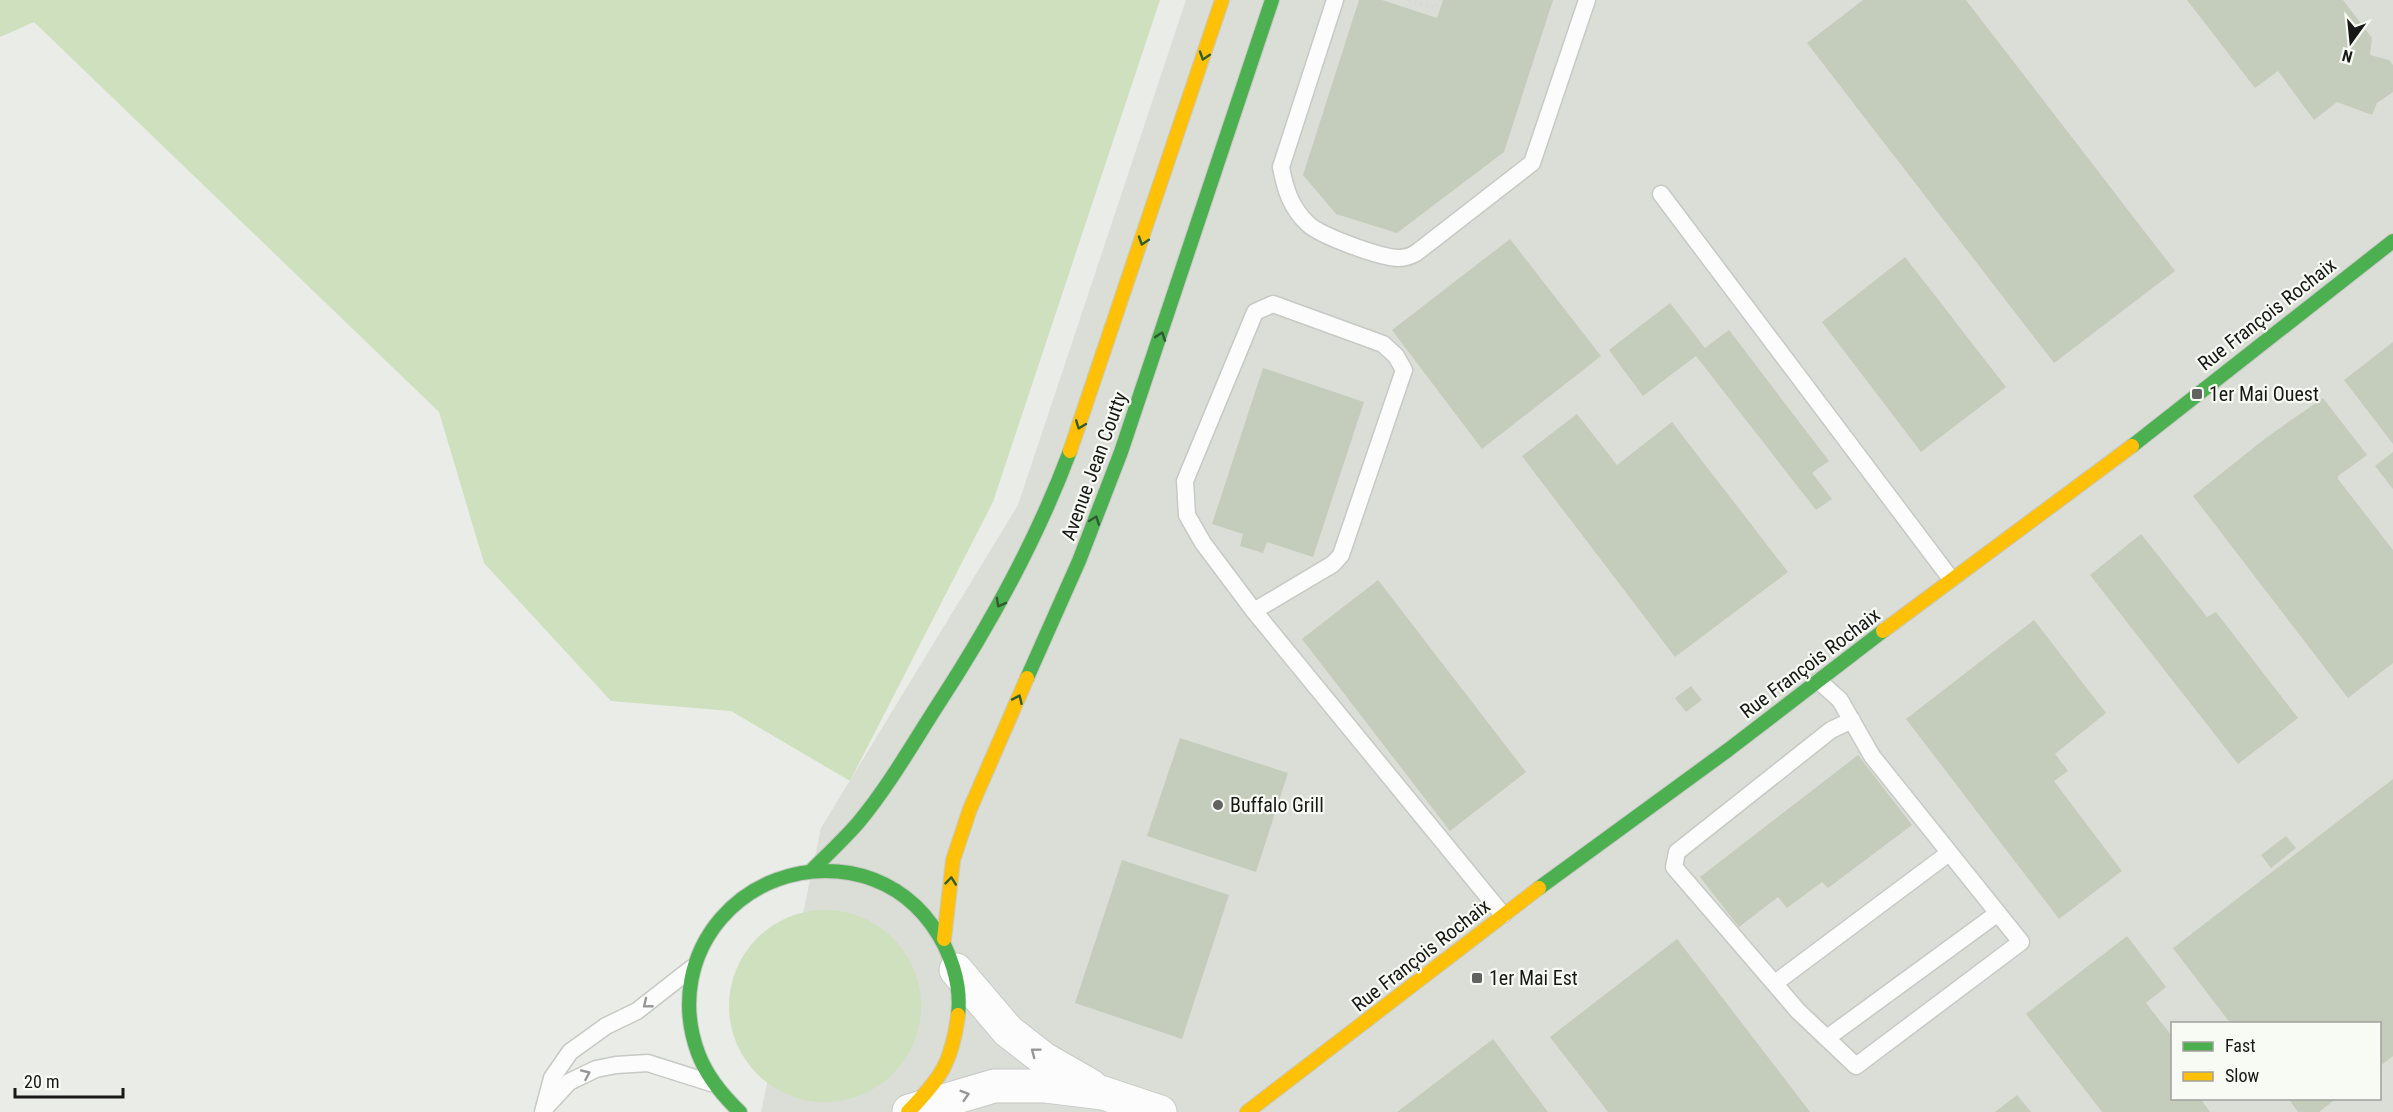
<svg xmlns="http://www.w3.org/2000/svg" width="2393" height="1112" viewBox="0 0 2393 1112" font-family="'Roboto Condensed',sans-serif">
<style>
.built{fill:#daded6;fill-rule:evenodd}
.green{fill:#cfe0be}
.building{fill:#c4cdbb}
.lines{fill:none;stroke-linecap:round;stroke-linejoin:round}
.lane-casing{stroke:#c7c9c5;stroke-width:19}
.street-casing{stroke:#c7c9c5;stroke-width:35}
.fast-casing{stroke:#c7c9c5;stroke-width:16}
.slow-casing{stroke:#c7c9c5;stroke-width:16}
.path{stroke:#d8d8d7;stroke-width:4;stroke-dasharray:1.5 4.5;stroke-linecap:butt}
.lane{stroke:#fcfcfc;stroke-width:16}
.street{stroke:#fcfcfc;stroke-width:33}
.fast{stroke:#4caf50;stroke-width:14}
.slow{stroke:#ffc107;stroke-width:14}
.oneway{stroke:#2f5c31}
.oneway2{stroke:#959695}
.poi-dot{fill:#626360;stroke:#f7fbf4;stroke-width:2}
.labels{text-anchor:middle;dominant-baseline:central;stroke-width:4.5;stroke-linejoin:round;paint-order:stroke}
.street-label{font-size:20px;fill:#181917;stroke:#f7fbf4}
.poi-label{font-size:20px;fill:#181917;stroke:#f7fbf4;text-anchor:start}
</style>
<rect width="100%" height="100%" fill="#eaece8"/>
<path class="built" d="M1186 0H2393V1112H761L821 828 1018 505ZM2172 1024H2380V1098H2172Z"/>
<g class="green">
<polygon points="0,0 1160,0 993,502 850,781 731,711 611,701 484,563 439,412 34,22 0,37"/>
<circle cx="825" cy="1006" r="96"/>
</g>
<g class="building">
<polygon points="1359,0 1382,0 1437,18 1443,0 1553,0 1504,152 1397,233 1336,214 1303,175"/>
<polygon points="1863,0 1966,0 2175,271 2054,363 1807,43"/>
<polygon points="2187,0 2343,0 2372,38 2370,55 2389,60 2393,65 2393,92 2377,103 2372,115 2337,102 2314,120 2278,71 2255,88"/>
<polygon points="1510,239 1601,356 1482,449 1392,330"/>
<polygon points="1905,257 2006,387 1921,452 1822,322"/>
<polygon points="1670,303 1705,348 1729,330 1829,461 1812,473 1832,499 1816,510 1696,356 1643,396 1609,350"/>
<polygon points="2393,342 2393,444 2344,380"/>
<polygon points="1263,368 1364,402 1313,557 1267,542 1263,553 1240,546 1243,534 1212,524"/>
<polygon points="2323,398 2367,455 2338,476 2338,479 2393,550 2393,663 2348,698 2193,496 2267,437"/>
<polygon points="1577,414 1617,465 1672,422 1788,572 1675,657 1522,456"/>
<polygon points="2393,452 2393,489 2375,466"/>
<polygon points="2141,534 2207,617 2216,612 2298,718 2238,764 2090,575"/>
<polygon points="1378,580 1526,772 1450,831 1302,639"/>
<polygon points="2034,620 2106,713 2055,754 2068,771 2054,781 2122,871 2059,919 1906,719"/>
<polygon points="1691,686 1702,700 1686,712 1675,698"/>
<polygon points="1180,738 1288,773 1256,872 1147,836"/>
<polygon points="1858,755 1912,825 1828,888 1822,882 1787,908 1778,897 1739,927 1700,877"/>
<polygon points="2393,779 2393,1056 2380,1066 2380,1024 2231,1024 2173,948"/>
<polygon points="2286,836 2296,848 2271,868 2261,855"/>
<polygon points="1122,860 1229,895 1182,1039 1075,1003"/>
<polygon points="2127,936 2166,987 2146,1003 2172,1036 2172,1098 2200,1098 2210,1112 2102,1112 2026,1014"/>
<polygon points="1677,939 1715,988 1810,1112 1608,1112 1550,1037"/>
<polygon points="1493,1039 1548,1112 1397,1112 1422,1093"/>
<polygon points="2017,1095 2031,1112 1995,1112"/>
<polygon points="2288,1098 2337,1098 2319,1112 2298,1112"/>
</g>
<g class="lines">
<defs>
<g id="lane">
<path d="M1335 0 1281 167C1285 189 1291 208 1308 224 1321 236 1381 258 1399 258 1405 258 1411 256 1416 253L1532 163 1587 0"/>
<polyline points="1661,194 1951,579"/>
<polyline points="1254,611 1333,564 1341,555 1404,370 1396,356 1383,344 1273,304 1255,312 1185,481 1187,515 1203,543 1254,611 1503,915"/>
<polyline points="1819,681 1840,700 1872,756 2021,942 1856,1066 1798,1011 1674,867 1677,852 1831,730 1852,720"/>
<polyline points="1775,983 1949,853"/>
<polyline points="1827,1038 1998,913"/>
<polyline points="545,1108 569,1082 596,1069 616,1065 648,1063 711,1083"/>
<polyline points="543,1112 552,1078 570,1052 606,1026 637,1011 692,968"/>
</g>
<g id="street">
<polyline points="956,970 1008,1031 1044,1059 1091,1086"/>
<polyline points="909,1111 994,1086 1046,1086 1103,1093 1160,1112"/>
</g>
<g id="fast">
<polyline points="2132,446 2393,241"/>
<polyline points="1027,678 1079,561 1121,452 1272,0"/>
<path d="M813 869C828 854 844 839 858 823 888 787 912 745 937 706 990 625 1036 542 1070 451"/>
<polyline points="1539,888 1728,750 1883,631"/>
<path d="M740 1112C722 1095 707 1077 698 1053 661 952 745 856 850 873 883 879 912 897 932 925 950 950 962 984 958 1015"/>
</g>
<g id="slow">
<polyline points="1070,451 1222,0"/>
<polyline points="1883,631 2132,446"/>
<polyline points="944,939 953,860 970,809 1027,678"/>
<path d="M908 1112C941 1078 952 1062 958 1015"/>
<polyline points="1247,1112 1539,888"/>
</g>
</defs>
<use href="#lane" class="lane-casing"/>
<use href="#street" class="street-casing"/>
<use href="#fast" class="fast-casing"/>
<use href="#slow" class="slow-casing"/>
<polyline class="path" points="1409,0 1436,8 1439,0"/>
<use href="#lane" class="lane"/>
<use href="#street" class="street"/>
<use href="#fast" class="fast"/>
<use href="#slow" class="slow"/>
</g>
<defs><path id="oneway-chevron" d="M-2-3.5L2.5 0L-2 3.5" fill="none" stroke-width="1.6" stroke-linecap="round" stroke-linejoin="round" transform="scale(1.5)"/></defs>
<g class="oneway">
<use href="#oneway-chevron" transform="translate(1204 56) rotate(108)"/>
<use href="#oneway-chevron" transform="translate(1143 241) rotate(108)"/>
<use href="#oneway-chevron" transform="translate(1161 336) rotate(-71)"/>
<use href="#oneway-chevron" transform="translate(1080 425) rotate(111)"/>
<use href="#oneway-chevron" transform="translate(1095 520) rotate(-69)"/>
<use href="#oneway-chevron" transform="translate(1000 603) rotate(119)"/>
<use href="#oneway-chevron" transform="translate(1018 699) rotate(-66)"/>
<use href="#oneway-chevron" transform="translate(951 881) rotate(-84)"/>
</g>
<g class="oneway2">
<use href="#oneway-chevron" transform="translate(647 1004) rotate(141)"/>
<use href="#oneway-chevron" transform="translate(1035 1052) rotate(-143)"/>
<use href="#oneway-chevron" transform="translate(586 1074) rotate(-24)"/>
<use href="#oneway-chevron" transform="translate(965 1095) rotate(-17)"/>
</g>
<g class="poi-dot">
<rect x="2191" y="388" width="12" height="12" rx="3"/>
<circle cx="1218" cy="805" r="6"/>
<rect x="1471" y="972" width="12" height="12" rx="3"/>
</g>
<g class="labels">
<g class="street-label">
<text transform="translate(2267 314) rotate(-38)">Rue François Rochaix</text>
<text transform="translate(1094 466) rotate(-70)">Avenue Jean Coutty</text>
<text transform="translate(1810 663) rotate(-37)">Rue François Rochaix</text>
<text transform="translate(1421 955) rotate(-38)">Rue François Rochaix</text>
</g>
<g class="poi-label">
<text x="2209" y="394">1er Mai Ouest</text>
<text x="1230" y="805">Buffalo Grill</text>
<text x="1489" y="978">1er Mai Est</text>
</g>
</g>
<rect x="2171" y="1022" width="210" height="78" fill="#f7fbf4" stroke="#9ea19c" stroke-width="1.5"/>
<rect x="2183" y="1042" width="30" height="9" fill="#4caf50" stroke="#9ea19c" stroke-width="1.5"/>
<text x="2225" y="1052" font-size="18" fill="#181917">Fast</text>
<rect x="2183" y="1072" width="30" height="9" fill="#ffc107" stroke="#9ea19c" stroke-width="1.5"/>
<text x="2225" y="1082" font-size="18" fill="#181917">Slow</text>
<g transform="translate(2351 42) rotate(195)" stroke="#f7fbf4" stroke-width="4.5" paint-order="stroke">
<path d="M0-4.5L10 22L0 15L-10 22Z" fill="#181917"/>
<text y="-9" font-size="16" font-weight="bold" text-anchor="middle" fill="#181917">N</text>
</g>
<path d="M15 1088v9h108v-9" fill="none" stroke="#181917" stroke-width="3"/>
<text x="24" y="1088" font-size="18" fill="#181917" stroke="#f7fbf4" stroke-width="4.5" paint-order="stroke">20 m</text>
</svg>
